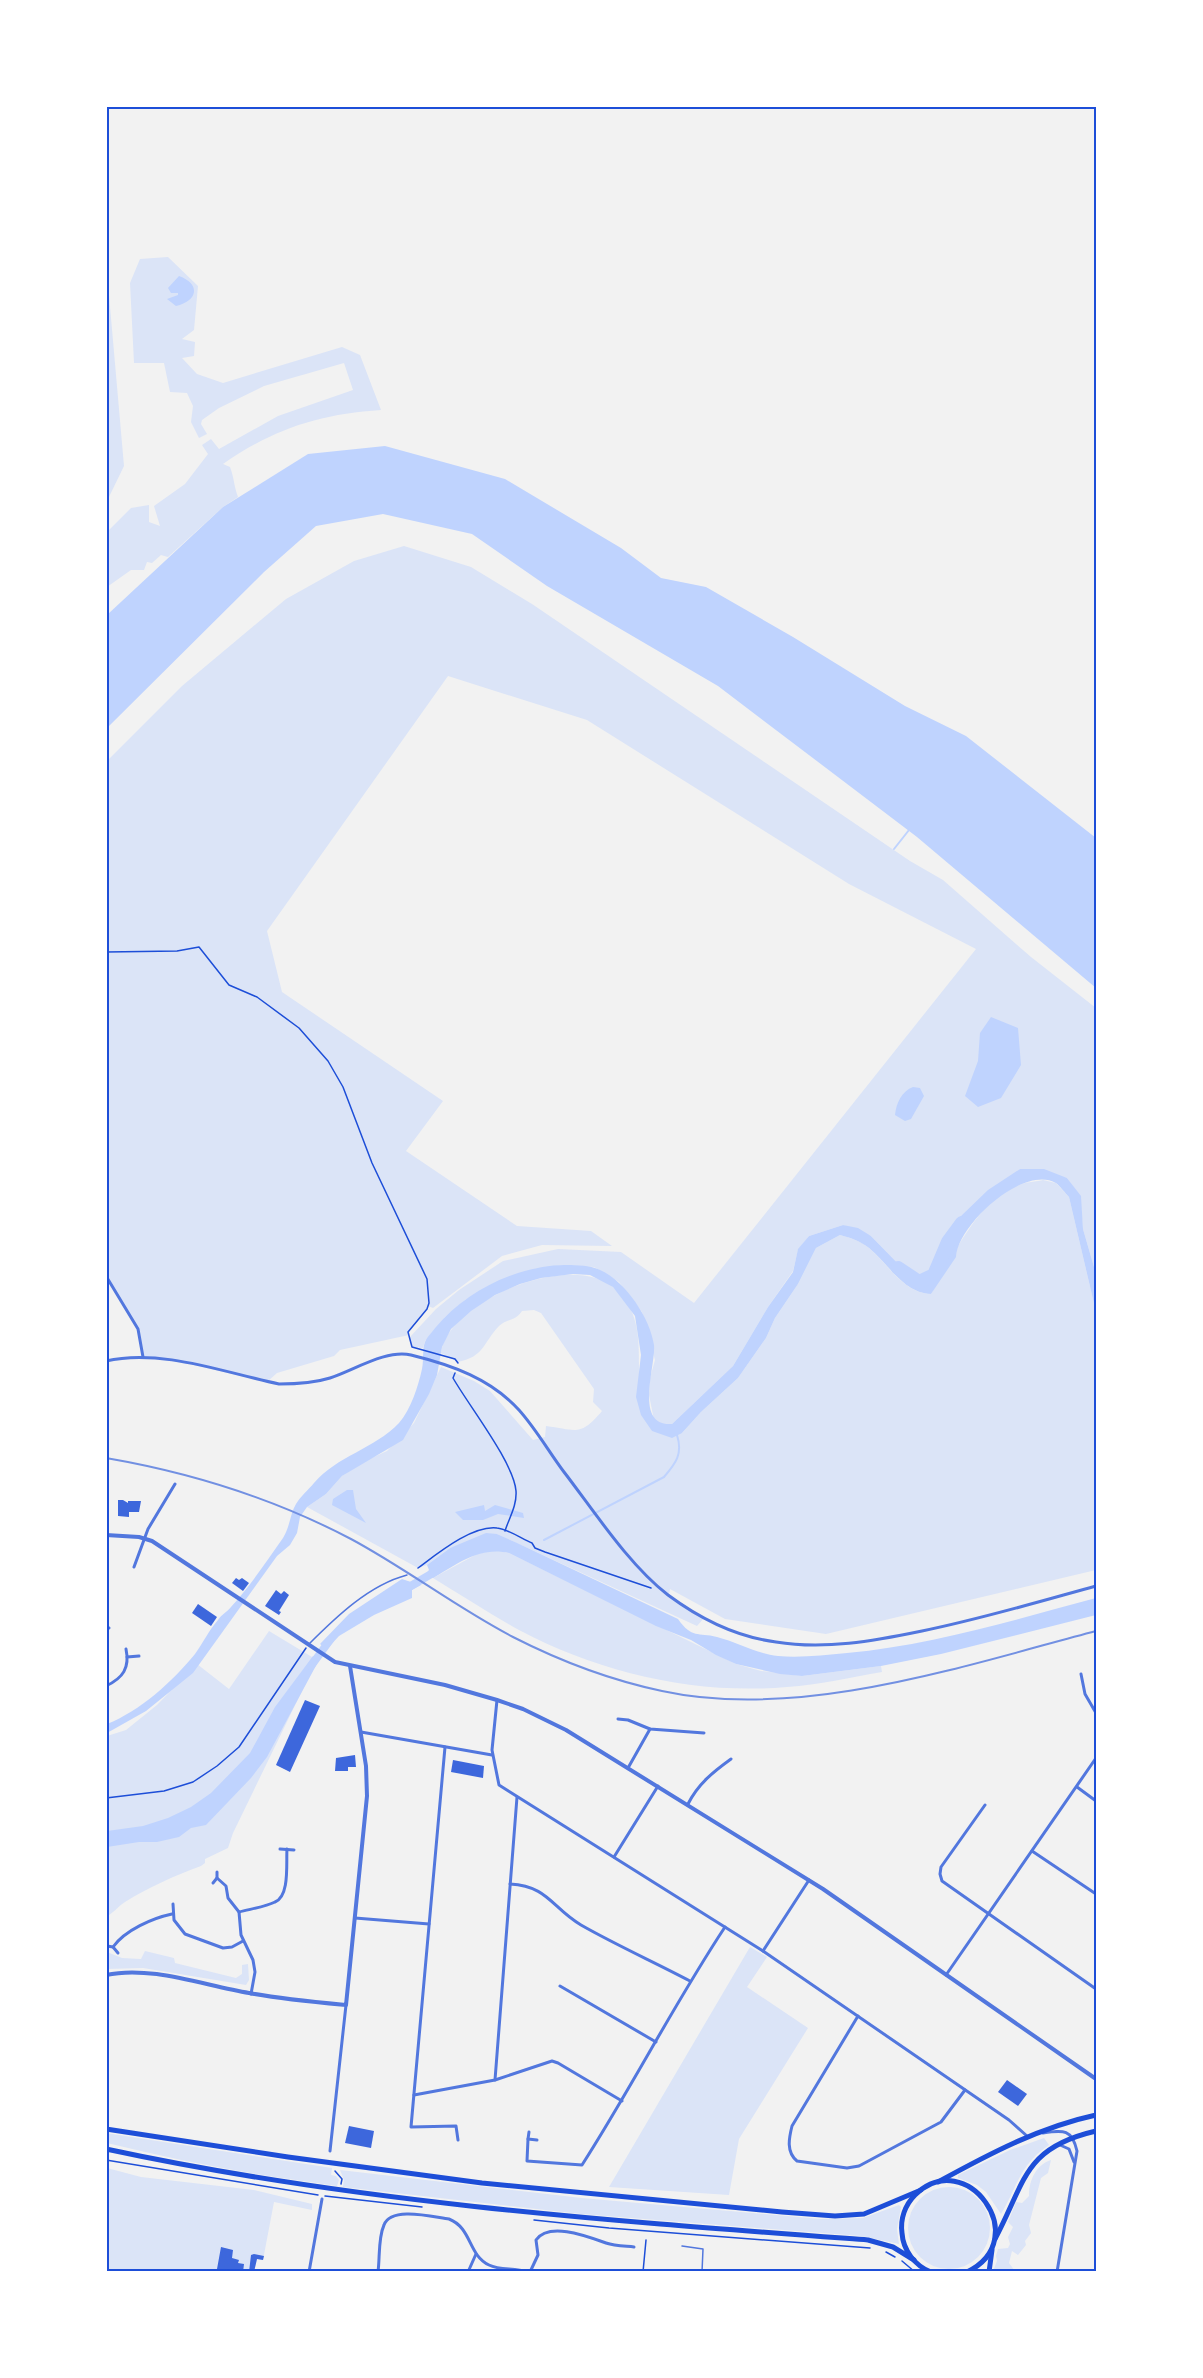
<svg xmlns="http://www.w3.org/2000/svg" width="1203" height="2378" viewBox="0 0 1203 2378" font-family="'Noto Serif',serif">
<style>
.green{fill:#dbe4f7}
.water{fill:#bfd3fe}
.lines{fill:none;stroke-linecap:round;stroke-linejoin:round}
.stream{stroke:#bfd3fe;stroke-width:2}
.canal{stroke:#bfd3fe;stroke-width:8}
.river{stroke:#bfd3fe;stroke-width:14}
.building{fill:#3d67dc}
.path{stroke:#1d4ed8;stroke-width:1.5}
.service{stroke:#5277de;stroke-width:1.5}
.minor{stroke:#5277de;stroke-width:3}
.tertiary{stroke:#5277de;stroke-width:4}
.primary{stroke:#1d4ed8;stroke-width:5}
.trunk{stroke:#1d4ed8;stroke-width:5}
.rail{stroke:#7290e2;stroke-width:2}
.neatline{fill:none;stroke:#1d4ed8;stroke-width:2}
</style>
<rect width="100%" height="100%" fill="#f2f2f2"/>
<g class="green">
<path d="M168 257 198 286 194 330 182 339 195 342 194 356 182 358 197 374 223 383 342 347 360 355 381 410C320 414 273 429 223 464L230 467C234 477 234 487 238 497L223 507 168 557 161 555 152 563 147 562 144 570H131L107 587V532L131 508 149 505V522L160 526 154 506 185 484 208 454 202 445 211 439 219 449 278 416 353 390 344 363 264 386 219 408 202 420 201 424 207 434 199 438 191 422 193 406 187 393 170 392 164 363H134L130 283 140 259Z"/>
<polygon points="106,261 124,466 107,501 106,501"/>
<path d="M404 546 471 567 532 604 910 861 943 880 1031 957 1096 1008V1274L1083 1229 1080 1196 1067 1178 1020 1169 946 1250 934 1272 924 1281 913 1279 871 1236 843 1225 809 1236 798 1250 793 1271 768 1307 733 1366 672 1424 662 1425 654 1420 649 1395 650 1378 655 1360 642 1312 619 1282 594 1267 564 1265 534 1269 488 1287 465 1300 445 1317 425 1341 423 1348 412 1347 409 1338 436 1309 459 1290 503 1261 558 1249 621 1252 694 1303 976 949 849 884 587 720 448 676 267 931 282 992 443 1101 406 1151 517 1226 591 1231 612 1246 542 1245 502 1256 433 1308 428 1306C423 1316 414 1322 408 1332L409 1335 340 1350 334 1356 277 1373 267 1382 172 1360 143 1357 138 1329 107 1276V761L182 686 286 599 354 561Z"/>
<path d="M1043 1180 1056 1183 1069 1197 1096 1312V1570L826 1634 725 1619 670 1589 669 1595 704 1618 697 1626 497 1534 450 1548 427 1565 418 1568 307 1507 326 1494 342 1476 365 1461 387 1451 414 1423 441 1367 474 1381 490 1391 533 1440 545 1437 546 1426C577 1430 580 1437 602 1411L593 1402 594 1389 541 1313 534 1310 522 1311C516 1321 506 1319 499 1326 482 1344 485 1356 458 1362L441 1353C448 1300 571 1251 613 1287 639 1309 639 1336 639 1367 640 1388 648 1410 652 1431L682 1433 701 1412 738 1378 766 1338 775 1318 798 1284 816 1248 840 1235C851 1238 861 1241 870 1249 889 1265 903 1293 931 1294 951 1260 977 1201 1016 1186 1025 1182 1034 1182 1043 1180Z"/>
<path d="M496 1550 509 1553 736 1664 761 1671 802 1676 881 1666 882 1672C851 1677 819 1685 787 1687 695 1695 600 1673 519 1630 490 1614 461 1595 433 1578L477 1554Z"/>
<path d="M269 1631 317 1660 233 1833 228 1848 205 1859V1863L201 1866C174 1876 149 1887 125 1902 118 1906 114 1913 107 1916V1736L126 1730 157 1705 197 1664 229 1689Z"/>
<polygon points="750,1947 767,1957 747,1987 808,2028 739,2139 729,2195 609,2187"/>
<polygon points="145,1951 174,1958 175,1963 236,1978 242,1974 242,1965 248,1964 249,1980 246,1985 143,1968 107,1969 107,1952 122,1958 141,1959"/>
<path d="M106 2133 332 2168 331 2175 336 2176 339 2180 337 2186C260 2176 183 2162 107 2143Z"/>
<path d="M1044 2138 1049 2145C1019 2165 1018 2186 1001 2214L986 2192 977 2185 958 2178V2175L1010 2150Z"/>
<path d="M1051 2160 1048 2173 1041 2178 1029 2225 1031 2233 1025 2241 1026 2245 1018 2255 1012 2251 1009 2263 1015 2271H993L997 2261 996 2256 998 2249 1008 2248 1010 2244 1008 2237 1013 2227 1008 2222 1016 2202 1022 2203 1029 2196C1029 2180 1036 2165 1051 2160Z"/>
<polygon points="107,2168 141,2177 254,2190 312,2204 312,2210 274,2202 263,2260 257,2259 254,2271 107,2272"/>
<polygon points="340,2170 582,2198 821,2219 863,2218 899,2205 901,2207 897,2229 899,2244 861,2236 581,2214 343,2187 344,2180"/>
<circle cx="949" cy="2228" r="41"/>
</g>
<g class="water">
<path d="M179 276C201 284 198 301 176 306L167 299 178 295V293H171L168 288Z"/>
<polygon points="385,446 505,479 621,548 661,578 706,587 793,637 905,706 966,736 1096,838 1096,988 917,837 718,686 547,586 472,534 383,514 316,526 264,572 107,728 107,615 223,507 308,454"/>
<polygon points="991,1017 1018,1028 1021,1065 1001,1098 978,1107 965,1096 978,1061 980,1033"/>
<path d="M913 1087 920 1088 924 1096 911 1119 905 1121 895 1115C896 1103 902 1091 913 1087Z"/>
<path d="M1020 1169H1044L1067 1178 1081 1196 1083 1229 1096 1274V1312L1069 1197C1065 1193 1060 1186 1056 1183 1023 1164 957 1226 956 1257L931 1294C903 1293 889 1264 869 1248 860 1241 851 1238 840 1235L816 1248 798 1284 775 1318 766 1338 738 1378 701 1412 682 1433 672 1438 652 1431 641 1415 636 1397 641 1355 635 1316 613 1287 590 1275 573 1274 541 1278 520 1284 495 1295 471 1311 451 1329 442 1347 437 1375 429 1394 403 1440 342 1476 326 1494 307 1507 300 1517 297 1533 290 1545 277 1556 193 1673 146 1711 107 1733V1724C140 1711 172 1682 195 1654 203 1643 209 1630 218 1620 221 1615 227 1612 231 1607 250 1586 267 1561 283 1538 290 1527 290 1514 296 1504 300 1497 308 1490 314 1483 337 1456 374 1449 399 1423 411 1409 418 1387 422 1369 424 1360 422 1350 425 1342 427 1337 433 1331 436 1327 466 1291 516 1266 564 1265 573 1265 586 1265 595 1268 623 1277 650 1317 654 1345 656 1366 633 1427 672 1424L733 1366 768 1307 793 1272 798 1249 809 1236 843 1225 858 1228 871 1236 913 1279 924 1281 934 1272 960 1217 988 1190Z"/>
<polygon points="347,1490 353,1490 356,1509 366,1523 332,1505 333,1499"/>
<polygon points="484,1505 485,1511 495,1505 523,1513 524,1518 498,1514 483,1520 463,1520 455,1512"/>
<path d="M486 1533 497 1534 515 1542 678 1619C692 1639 698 1632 717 1637 737 1642 757 1654 778 1656 801 1658 824 1655 847 1653 932 1645 1014 1620 1096 1598V1615L941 1654 881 1666 802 1676 780 1674 736 1664 716 1655 691 1640 656 1626 509 1553C480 1546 457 1564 433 1578L426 1574 429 1570 427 1565 450 1548Z"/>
<polygon points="402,1579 411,1582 415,1580 421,1585 412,1590 412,1598 374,1615 339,1636 327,1649 320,1644 349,1614"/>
<polygon points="313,1656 319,1660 267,1757 251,1778 206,1825 191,1828 179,1837 157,1842 139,1842 107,1847 107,1831 143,1826 168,1818 191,1807 211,1793 250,1753 275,1707"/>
</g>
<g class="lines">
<g class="stream">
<polyline points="894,849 909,830"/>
<path d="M544 1540 664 1477C676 1463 683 1454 677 1435"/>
</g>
<g class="canal">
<polyline points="409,1587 438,1570"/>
<polyline points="311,1666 330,1640"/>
</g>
<polyline class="river" points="898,1268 919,1282 934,1275 948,1242 962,1223"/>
</g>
<g class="building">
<polygon points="118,1500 123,1500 128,1503 128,1501 141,1501 139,1512 129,1512 129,1517 118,1516"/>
<polygon points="236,1578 239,1580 242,1578 249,1583 243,1591 232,1583"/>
<polygon points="276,1590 281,1594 284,1591 289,1595 279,1611 281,1612 279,1615 265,1606"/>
<polygon points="198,1604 217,1617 211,1626 192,1613"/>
<polygon points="305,1700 320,1706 290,1772 276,1765"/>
<polygon points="355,1755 356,1767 348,1767 348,1771 335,1771 336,1758"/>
<polygon points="453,1760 484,1766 483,1778 451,1772"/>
<polygon points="1007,2080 1027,2094 1018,2106 998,2092"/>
<polygon points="349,2126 374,2131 371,2148 345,2143"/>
<polygon points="221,2247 233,2250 232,2258 239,2260 238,2263 244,2264 243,2272 227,2272 217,2269"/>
<polygon points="254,2254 264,2256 263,2260 257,2259 254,2272 249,2272 251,2255"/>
</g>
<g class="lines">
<g class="path">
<polyline points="106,952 177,951 199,947 229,985 257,997 299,1028 328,1061 343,1087 372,1163 427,1279 429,1303 427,1309 408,1332 412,1347 455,1359 458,1363"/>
<path d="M455 1373 453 1378C469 1406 514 1463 516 1491 517 1506 509 1518 505 1531"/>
<path d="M418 1568C437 1554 472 1525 497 1528 508 1529 522 1539 532 1543L535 1548 545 1552 651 1588"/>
<polyline points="106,1798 164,1791 193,1782 217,1766 239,1747 306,1648"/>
<polyline points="106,2160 318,2195"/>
<polyline points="335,2171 342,2179 341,2184"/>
<polyline points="325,2196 422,2207"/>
<polyline points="534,2220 609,2228 870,2248"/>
<polyline points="886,2252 895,2257"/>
<polyline points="902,2261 915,2272"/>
<polyline points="643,2272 646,2240"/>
</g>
<g class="service">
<path d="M309 1644C336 1617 369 1585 407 1575"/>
<polyline points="682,2246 703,2249 702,2272"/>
</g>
<g class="minor">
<polyline points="106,1276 138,1329 143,1357"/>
<path d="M106 1361C160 1348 226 1373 279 1384 296 1384 314 1383 330 1378 354 1370 387 1349 411 1355 452 1365 491 1379 519 1410 536 1429 549 1452 564 1472 594 1511 629 1565 668 1595 699 1618 737 1637 776 1642 824 1650 874 1641 922 1631 981 1619 1038 1602 1096 1586"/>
<polyline points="134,1567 148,1529 175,1484"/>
<polyline points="106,1627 109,1628"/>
<polyline points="127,1657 139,1656"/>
<polyline points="1081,1674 1085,1694 1096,1713"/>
<path d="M106 1686C123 1678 130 1668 126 1649"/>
<polyline points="497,1700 492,1750 499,1785 763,1951 1009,2120 1027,2136"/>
<polyline points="618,1719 628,1720 650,1729 704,1733"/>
<polyline points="361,1732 492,1755"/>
<polyline points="445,1747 411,2127 456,2126 458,2140"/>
<polyline points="628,1768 650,1729"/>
<polyline points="1077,1787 1096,1801"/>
<path d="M688 1804C698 1784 713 1772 731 1759"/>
<polyline points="985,1805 941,1867 940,1874 942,1881 1096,1989"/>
<polyline points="280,1849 294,1850"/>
<polyline points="1032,1851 1096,1894"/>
<polyline points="614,1857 658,1786"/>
<polyline points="217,1878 226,1886 228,1898 239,1912 241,1935 253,1960 255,1972 251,1994"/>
<polyline points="213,1883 217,1878 217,1872"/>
<path d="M510 1884C548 1886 552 1908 581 1925 616 1945 654 1962 690 1981"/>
<polyline points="173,1904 174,1920 185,1934 223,1948 232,1947 243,1941"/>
<path d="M239 1912C250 1909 265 1907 275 1902 290 1896 286 1863 287 1849"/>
<polyline points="355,1918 429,1924"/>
<polyline points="107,1946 113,1947 118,1953"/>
<path d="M113 1947C125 1930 153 1918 172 1914"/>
<polyline points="763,1951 809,1880"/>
<polyline points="946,1975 1096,1758"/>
<polyline points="560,1986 656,2042"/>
<path d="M858 2016 792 2126C789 2138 786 2152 797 2161L847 2168 859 2166 941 2122 965 2090"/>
<polyline points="495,2080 517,1797"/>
<polyline points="414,2095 495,2080 552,2061 558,2063 622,2101"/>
<polyline points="529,2132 528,2139 537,2140"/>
<path d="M1043 2133C1064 2130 1072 2129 1077 2151L1057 2272"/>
<path d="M528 2139 527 2161 582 2165C632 2087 674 2004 725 1927"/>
<polyline points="1060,2145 1069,2149 1074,2162"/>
<polyline points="330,2151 346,2005"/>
<polyline points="309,2272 322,2199"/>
<path d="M378 2272C380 2257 378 2238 384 2225 391 2206 433 2217 449 2219 472 2228 468 2255 489 2265 501 2271 515 2267 527 2272"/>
<polyline points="468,2272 476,2254"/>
<path d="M530 2272 538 2255 536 2240C549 2221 589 2237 606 2243 615 2246 625 2246 634 2247"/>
</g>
<g class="tertiary">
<polyline points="106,1535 139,1537 152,1541 335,1662 445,1685 497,1700 523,1709 566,1730 823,1889 1096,2079"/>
<path d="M106 1975C151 1965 205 1986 249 1993 281 1999 314 2002 346 2005L367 1796 366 1766 350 1666"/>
</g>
<g class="primary">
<path d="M938 2182C989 2154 1040 2127 1096 2115"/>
<path d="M995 2239C1026 2181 1023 2148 1096 2131"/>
</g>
<g class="trunk">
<polyline points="106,2129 288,2157 482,2183 782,2212 835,2216 864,2214 921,2190"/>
<path d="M106 2149C357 2203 613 2221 868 2240L893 2247 914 2260"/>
<path d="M931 2272C915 2266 903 2250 902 2233 900 2219 905 2205 915 2195 966 2145 1035 2239 967 2272"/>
<polyline points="989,2272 992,2250"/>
</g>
<path class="rail" d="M106 1458C193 1473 273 1498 351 1539 407 1569 457 1608 513 1637 560 1661 610 1680 662 1691 799 1721 963 1666 1096 1631"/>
</g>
<rect width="1203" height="2378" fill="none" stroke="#ffffff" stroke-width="216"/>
<rect x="108" y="108" width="987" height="2162" class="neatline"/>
</svg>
